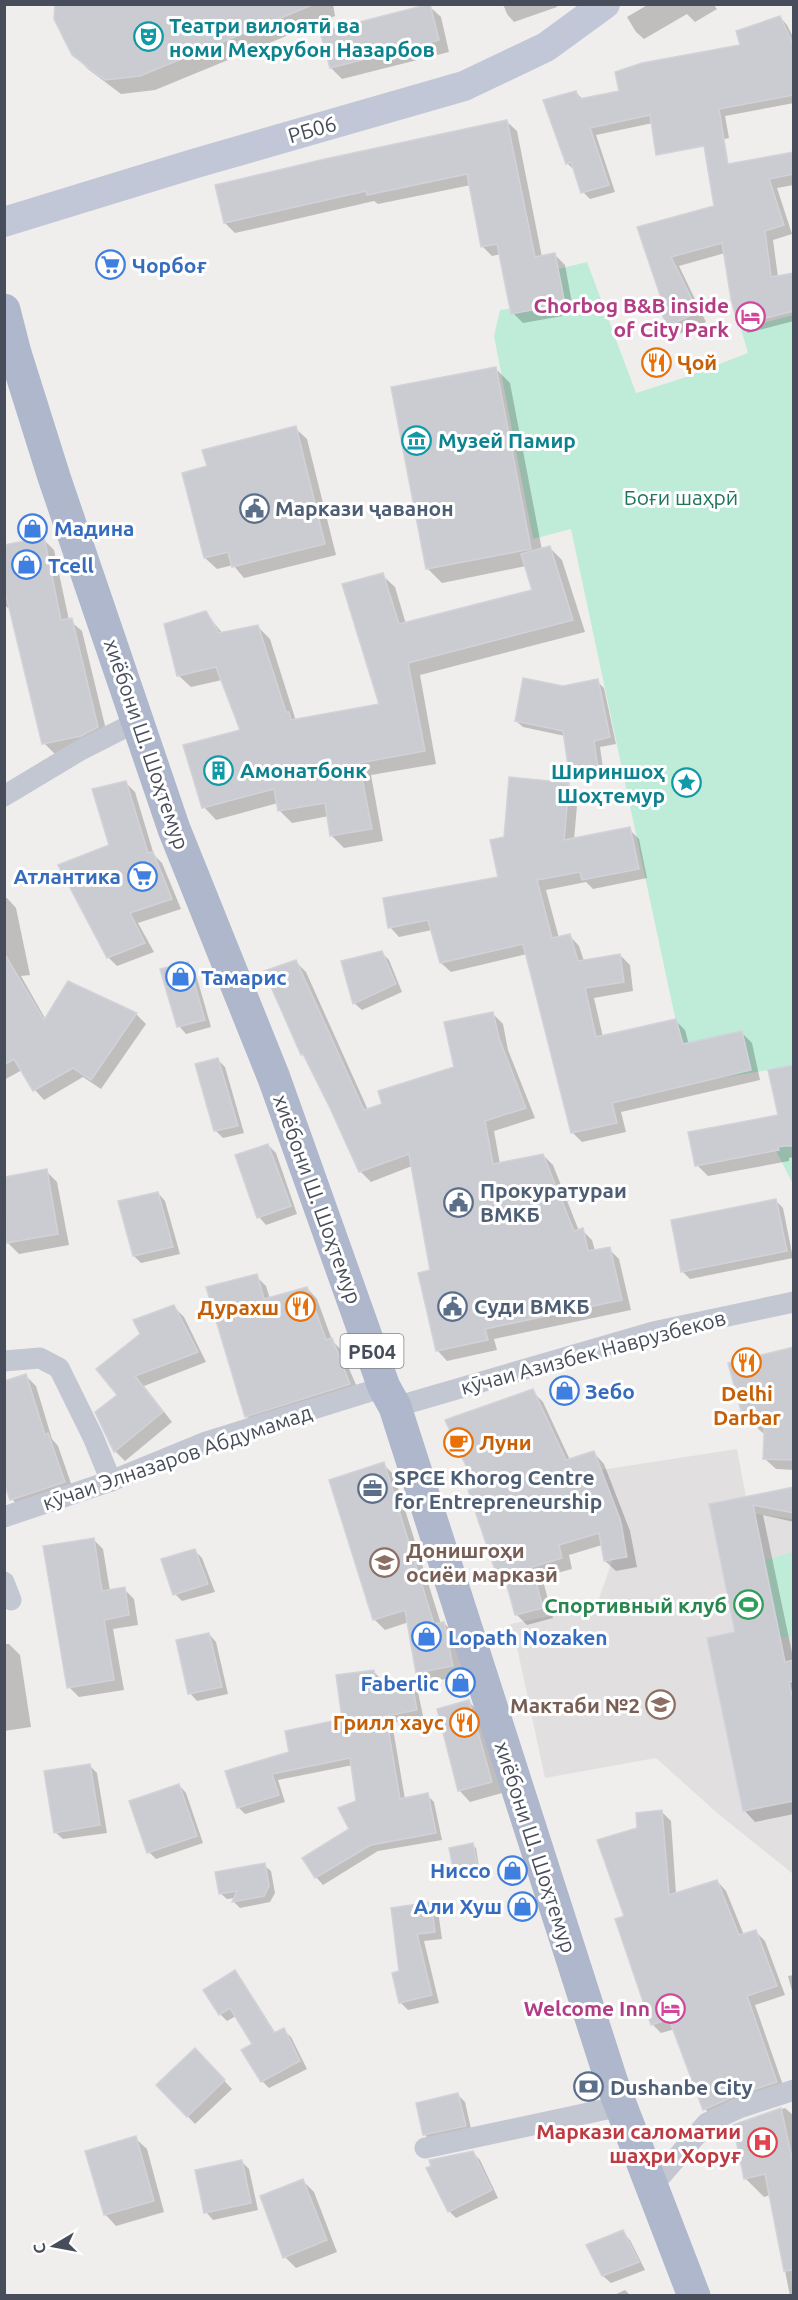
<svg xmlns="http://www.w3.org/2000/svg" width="798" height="2300" viewBox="0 0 798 2300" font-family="Ubuntu,sans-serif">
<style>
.education{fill:#e1dfdf}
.green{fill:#beecd8}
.shadow{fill:#0003}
.building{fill:#caccd2;stroke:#d2d2d9;stroke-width:1.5}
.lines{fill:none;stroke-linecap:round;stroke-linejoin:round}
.minor{stroke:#c2c7d2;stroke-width:21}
.secondary{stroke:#c1c7d6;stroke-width:30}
.primary{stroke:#aeb7cb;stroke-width:33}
.labels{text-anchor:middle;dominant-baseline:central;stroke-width:6;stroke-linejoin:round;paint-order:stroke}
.shield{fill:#fff;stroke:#7e828c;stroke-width:1.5}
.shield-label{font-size:20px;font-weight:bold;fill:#474d5a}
.culture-label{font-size:21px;font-weight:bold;fill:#0d838f;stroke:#fff;text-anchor:start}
.street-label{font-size:21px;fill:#474d5a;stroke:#fff}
.shop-label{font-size:21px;font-weight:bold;fill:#366cbe;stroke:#fff;text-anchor:start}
.hotel-label{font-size:21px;font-weight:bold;fill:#b23c85;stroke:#fff;text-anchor:end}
.food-label{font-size:21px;font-weight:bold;fill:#c56008;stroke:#fff;text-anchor:start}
.park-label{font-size:21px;fill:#1c775b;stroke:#fff}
.service-label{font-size:21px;font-weight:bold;fill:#4e5e75;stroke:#fff;text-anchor:start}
.education-label{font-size:21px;font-weight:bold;fill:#785e54;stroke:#fff;text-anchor:start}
.leisure-label{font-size:21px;font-weight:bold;fill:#27864d;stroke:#fff;text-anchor:end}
.health-label{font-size:21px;font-weight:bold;fill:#be3a42;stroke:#fff;text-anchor:end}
</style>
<rect width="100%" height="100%" fill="#f0eeed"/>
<polygon class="education" points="737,1449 749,1513 793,1519 793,1874 716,1812 656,1758 545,1778 518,1652 510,1624 596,1607 615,1553 627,1556 623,1525 601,1470"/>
<g class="green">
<polygon points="587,262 636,393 680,379 748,353 741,329 793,315 793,1184 774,1147 785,1146 768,1070 689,1083 571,529 533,539 494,336 500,310 556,301 550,271"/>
<polygon points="793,1552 793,1636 780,1638 764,1560"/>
</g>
<g class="shadow">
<polygon points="57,4 333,4 335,16 155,90 121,94 88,69 73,54"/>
<polygon points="503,4 556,4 557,7 514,22 507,14"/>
<polygon points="649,4 713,4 717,9 695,22 687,14 644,39 636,32 627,17"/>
<polygon points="429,6 441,17 449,52 342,79 331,68"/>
<polygon points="780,17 787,25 794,39 794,103 725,116 729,138 664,154 657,147 653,123 596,135 615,192 590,199 583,192 575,171 567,163 576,92 583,100 621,92 742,46"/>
<polygon points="506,121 517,131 542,257 555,255 565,265 574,314 523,323 513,313 501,254 492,256 482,246 471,185 378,204 374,201 235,233 225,223"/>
<polygon points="794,153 794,185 777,188 792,234 773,240 778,277 794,275 794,321 748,333 739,324 725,253 679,266 706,322 679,334 670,325 639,228 716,207"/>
<polygon points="496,369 510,383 542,550 550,548 562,560 585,632 420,675 436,764 371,775 383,841 344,848 332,836 329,816 292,823 280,811 278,803 216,820 204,807 242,731 222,680 191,687 178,675 206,613 223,634 257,626 270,639 296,721 381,705 382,575 395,587 406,624 534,591 526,566 442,583 427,568"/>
<polygon points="295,428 307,439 336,555 244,578 233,565 217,569 205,558 208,467"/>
<polygon points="43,539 54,550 69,620 82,631 108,738 55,754 44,743 11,607 8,608 4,604 4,546"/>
<polygon points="597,681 604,688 616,744 600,747 604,775 577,779 571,773 565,736 523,727 516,721 563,688"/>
<polygon points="125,782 135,792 154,855 162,863 181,909 138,923 154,952 117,966 108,957 111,846"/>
<polygon points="568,784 578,794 574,840 629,829 639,839 647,878 593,889 586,882 546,890 559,938 570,936 579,946 584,961 620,955 630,965 633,991 594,998 603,1037 676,1021 685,1030 689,1045 742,1033 752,1043 760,1080 621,1112 626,1132 582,1142 572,1132 527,954 451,972 441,963 432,930 399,937 390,927 500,879 505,838"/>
<polygon points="4,898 7,898 16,908 30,975 21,976 46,1020 136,1014 146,1024 101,1089 83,1077 44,1100 35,1090 22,1070 4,1080"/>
<polygon points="382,953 389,960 402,992 362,1010 354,1003"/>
<polygon points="296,962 306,972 368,1110 456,1068 493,1014 503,1024 508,1050 535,1118 494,1131 500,1164 543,1155 553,1165 579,1231 582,1230 592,1240 595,1251 609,1249 619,1259 631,1310 494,1339 497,1350 447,1361 437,1350 432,1271 412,1166 371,1182 360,1171 307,1058 303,1054"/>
<polygon points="188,963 195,971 211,1027 186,1034 179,1026"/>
<polygon points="218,1060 225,1067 244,1133 223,1138 216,1131"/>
<polygon points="794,1066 794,1157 789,1158 789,1161 708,1176 697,1165 779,1116"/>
<polygon points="268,1145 276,1153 297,1214 266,1225 259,1217"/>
<polygon points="46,1171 57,1182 69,1245 19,1254 8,1243 4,1225 4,1179"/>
<polygon points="158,1193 165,1201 180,1254 141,1263 134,1256"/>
<polygon points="775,1200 783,1208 793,1258 690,1279 683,1272 673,1221"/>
<polygon points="256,1276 266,1286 270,1299 307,1288 317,1299 332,1340 341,1350 360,1394 256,1426 246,1416"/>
<polygon points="174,1307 184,1317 206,1362 144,1386 172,1422 125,1461 115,1451 119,1395"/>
<polygon points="730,1364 794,1436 794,1470 776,1469 764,1458 765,1435 743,1415"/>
<polygon points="26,1376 36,1386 52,1439 58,1446 74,1492 22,1510 12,1499"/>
<polygon points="532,1391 543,1402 570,1460 594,1453 604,1464 630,1531 637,1567 616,1571 605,1561 602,1545 569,1555 572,1569 542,1577 553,1618 527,1625 516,1614 508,1585 499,1576 478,1489"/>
<polygon points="383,1464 394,1475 441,1624 444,1623 454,1634 463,1676 428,1682 418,1672 409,1622 385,1630 374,1619"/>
<polygon points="794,1489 794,1522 763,1515 794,1662 794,1814 755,1822 744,1810 737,1633 711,1506"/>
<polygon points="93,1539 103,1549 110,1591 124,1589 134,1599 138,1625 113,1629 124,1690 79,1697 69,1687"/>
<polygon points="195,1551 202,1558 215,1592 182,1601 175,1594"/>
<polygon points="209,1634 216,1642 228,1694 197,1701 190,1693"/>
<polygon points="4,1644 9,1644 20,1655 31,1727 4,1731"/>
<polygon points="373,1671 380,1678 382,1690 411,1685 418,1692 423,1716 392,1723 405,1799 427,1795 434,1802 442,1840 378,1851 323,1885 316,1877 351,1830 358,1802 353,1765 278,1780 285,1802 245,1814 238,1807 291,1753 344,1721"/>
<polygon points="469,1702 480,1713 502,1793 470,1802 459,1790"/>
<polygon points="90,1766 97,1773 107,1833 63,1839 55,1832"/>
<polygon points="179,1785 186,1793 203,1843 156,1859 149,1852"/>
<polygon points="662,1812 671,1821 676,1894 717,1881 726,1891 744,1935 756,1932 765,1941 785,1995 755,2005 785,2091 714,2118 705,2109 675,2029 661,2033 652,2024 626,1917 639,1830"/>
<polygon points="472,1845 476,1848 479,1867 458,1871 454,1867"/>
<polygon points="264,1865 271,1871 275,1893 270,1902 240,1908 234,1902 235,1898 227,1899 220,1893"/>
<polygon points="431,1904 438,1911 442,1939 424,1941 439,2003 408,2010 401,2003 401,1972 393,1909"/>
<polygon points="235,1972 242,1980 276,2034 283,2030 291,2037 307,2069 269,2088 262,2081 255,2045 236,2016 227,2021 220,2014"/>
<polygon points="794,1975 794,1998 788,1976"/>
<polygon points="195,2050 232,2089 195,2124 158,2085"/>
<polygon points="457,2094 465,2102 472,2133 432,2142 425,2135"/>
<polygon points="785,2108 794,2116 794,2296 790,2296 770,2195 764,2197 745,2178 734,2126"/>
<polygon points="135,2138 147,2149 164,2212 116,2226 105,2214"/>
<polygon points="472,2152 480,2160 498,2198 456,2218 449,2211"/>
<polygon points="242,2162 249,2169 258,2210 213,2220 206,2212"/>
<polygon points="303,2181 314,2192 337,2252 296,2268 285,2257"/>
<polygon points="622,2232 630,2240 645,2270 611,2283 603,2276"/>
<polygon points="625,2290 631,2296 612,2296"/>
</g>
<g class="building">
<polygon points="55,4 312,4 312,5 140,76 105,80 72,55 54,19"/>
<polygon points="430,4 439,40 330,68 320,32"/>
<polygon points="780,16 794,46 794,95 719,109 728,164 794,152 794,174 769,179 784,225 765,231 771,277 794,273 794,311 738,325 731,299 722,243 671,257 698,312 668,326 654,300 661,298 637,227 714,206 704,146 656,155 650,115 590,128 609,185 581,193 571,162 566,164 543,100 576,91 579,99 619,91 615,72 642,63 740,45 736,31"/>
<polygon points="507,120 535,257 555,253 565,304 511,314 497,244 481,247 467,174 367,195 366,191 224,223 215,185 325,159"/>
<polygon points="496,367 531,549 426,569 391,387"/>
<polygon points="296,426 325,544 232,567 228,552 204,558 182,473 207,466 202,450"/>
<polygon points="44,537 61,620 72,618 98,727 81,736 42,744 4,587 4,545"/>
<polygon points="550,546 573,620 408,663 425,751 359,763 372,829 330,836 325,803 278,811 274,789 202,808 183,745 240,730 216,667 177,676 164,624 206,611 219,633 258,625 286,712 289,712 291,720 379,704 342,584 383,573 399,624 532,590 521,554"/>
<polygon points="523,678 563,686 598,679 610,737 594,741 598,769 569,773 563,731 515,721"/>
<polygon points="509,777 569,783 564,840 630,827 639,869 582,880 580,872 537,880 552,938 570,934 578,961 620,954 624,982 585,988 596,1037 676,1019 683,1044 742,1031 751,1070 612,1103 617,1123 571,1133 523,944 440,963 428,920 388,928 383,898 498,877 490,840 504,837"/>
<polygon points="126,781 148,853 153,852 172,899 130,913 145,943 107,958 58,865 109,845 92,789"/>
<polygon points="382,951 396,984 353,1004 341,961"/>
<polygon points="4,953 44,1020 68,981 137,1013 91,1080 73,1068 33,1091 14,1059 4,1065"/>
<polygon points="296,960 364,1110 382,1104 378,1091 454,1067 444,1022 493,1012 499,1038 526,1108 485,1121 493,1164 543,1154 574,1231 583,1228 588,1251 610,1247 622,1300 485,1329 488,1340 436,1351 418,1273 430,1270 409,1154 359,1172 330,1108 303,1054 301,1055 264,971"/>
<polygon points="188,962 205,1020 177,1027 160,969"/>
<polygon points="218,1058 238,1126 214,1131 195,1064"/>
<polygon points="794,1065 794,1146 784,1146 778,1147 779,1150 695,1166 688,1132 778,1115 768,1070"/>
<polygon points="268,1144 291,1206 257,1218 235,1155"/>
<polygon points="47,1169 58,1234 6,1243 4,1177"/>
<polygon points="158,1192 173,1247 133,1256 118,1201"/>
<polygon points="776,1199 787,1251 681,1272 671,1220"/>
<polygon points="257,1274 264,1299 307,1287 326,1340 332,1338 350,1384 245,1417 206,1287"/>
<polygon points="174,1305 198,1352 135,1376 163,1412 114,1452 95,1412 117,1395 96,1369 140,1334 133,1320"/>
<polygon points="794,1347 794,1460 763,1459 765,1412 743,1418 728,1363"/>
<polygon points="26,1374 45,1435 48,1433 65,1482 10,1500 4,1483 4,1381"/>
<polygon points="533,1389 566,1460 594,1451 620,1519 627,1557 604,1561 599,1533 559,1545 562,1558 532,1567 543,1608 515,1615 504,1575 497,1576 468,1490 476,1488 445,1420"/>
<polygon points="384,1462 434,1624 444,1622 453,1666 416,1673 405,1610 373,1620 329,1480"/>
<polygon points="794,1487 794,1513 753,1505 785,1662 794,1660 794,1681 789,1682 794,1705 794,1801 743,1811 707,1638 735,1632 709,1504"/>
<polygon points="94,1538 102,1591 125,1587 129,1615 104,1620 114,1680 67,1688 43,1546"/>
<polygon points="195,1549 208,1584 173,1595 161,1559"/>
<polygon points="209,1633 222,1687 188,1694 176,1640"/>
<polygon points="374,1670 377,1690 412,1683 417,1710 386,1716 400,1799 428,1793 436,1833 371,1845 315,1878 302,1858 349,1829 338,1808 356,1801 350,1758 272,1774 279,1795 237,1808 225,1771 289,1752 285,1731 342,1719 336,1675"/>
<polygon points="469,1700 492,1782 458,1791 437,1709"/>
<polygon points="90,1764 100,1825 54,1833 44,1771"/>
<polygon points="179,1784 197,1836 147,1853 129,1801"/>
<polygon points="662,1810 669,1895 717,1880 739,1935 756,1930 777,1986 747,1996 777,2082 735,2096 703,2110 669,2019 651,2025 615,1919 624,1916 597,1840 637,1828 636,1813"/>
<polygon points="473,1843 477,1864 453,1868 449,1848"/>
<polygon points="265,1863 269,1886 264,1896 232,1902 237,1891 219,1894 215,1872"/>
<polygon points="431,1902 435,1932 417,1934 432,1995 399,2003 392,1973 399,1971 391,1908"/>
<polygon points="235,1970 274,2033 284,2028 300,2061 261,2082 241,2050 252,2044 230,2008 219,2015 203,1990"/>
<polygon points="195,2048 225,2080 187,2117 156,2085"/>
<polygon points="458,2093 466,2126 423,2135 416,2103"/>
<polygon points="781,2108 794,2167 794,2270 784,2271 765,2174 744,2179 733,2125"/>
<polygon points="136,2136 154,2201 104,2215 85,2151"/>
<polygon points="473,2151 492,2190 448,2212 426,2168 431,2166 429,2160"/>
<polygon points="242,2160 251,2203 204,2213 195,2170"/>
<polygon points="303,2179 327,2240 283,2258 260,2196"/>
<polygon points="623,2230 639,2262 602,2276 586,2245"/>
</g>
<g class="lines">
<g class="minor">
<polyline points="4,796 79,751 138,721"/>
<polyline points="4,1361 40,1358 59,1368 93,1437 111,1481"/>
<polyline points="395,1407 653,1332 794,1302"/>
<polyline points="4,1517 111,1481 206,1442 384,1387"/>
<polyline points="4,1582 11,1600"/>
<polyline points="425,2148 621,2106"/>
<polyline points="652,2186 707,2123 739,2108 794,2090"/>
</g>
<polyline class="secondary" points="4,222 193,164 464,86 546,47 605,4"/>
<polyline class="primary" points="4,310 15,353 54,477 174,829 274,1078 384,1387 395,1407 612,2083 694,2296"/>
</g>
<defs>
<symbol id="theatre-ring" viewBox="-11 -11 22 22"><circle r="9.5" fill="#fff" stroke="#0f9aa8" stroke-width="1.5"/><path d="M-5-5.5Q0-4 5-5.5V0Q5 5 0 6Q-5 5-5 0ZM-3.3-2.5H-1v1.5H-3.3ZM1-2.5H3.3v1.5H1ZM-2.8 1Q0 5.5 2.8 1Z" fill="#0f9aa8"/></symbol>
<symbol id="supermarket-ring" viewBox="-11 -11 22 22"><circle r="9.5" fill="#fff" stroke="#3f7fe0" stroke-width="1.5"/><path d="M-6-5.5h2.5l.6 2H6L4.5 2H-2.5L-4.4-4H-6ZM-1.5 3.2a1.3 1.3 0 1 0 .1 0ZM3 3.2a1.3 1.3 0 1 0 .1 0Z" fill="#3f7fe0"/></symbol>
<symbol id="hotel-ring" viewBox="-11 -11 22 22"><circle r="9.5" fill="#fff" stroke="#d1479c" stroke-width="1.5"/><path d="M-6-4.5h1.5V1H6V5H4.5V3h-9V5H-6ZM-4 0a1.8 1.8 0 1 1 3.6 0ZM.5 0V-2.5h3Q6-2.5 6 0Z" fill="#d1479c"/></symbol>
<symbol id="restaurant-ring" viewBox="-11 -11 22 22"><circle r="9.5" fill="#fff" stroke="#e8710a" stroke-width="1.5"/><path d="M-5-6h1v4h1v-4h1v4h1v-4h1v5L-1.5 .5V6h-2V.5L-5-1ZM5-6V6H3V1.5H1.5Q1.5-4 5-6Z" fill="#e8710a"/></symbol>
<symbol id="museum-ring" viewBox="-11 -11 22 22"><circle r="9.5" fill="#fff" stroke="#0f9aa8" stroke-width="1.5"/><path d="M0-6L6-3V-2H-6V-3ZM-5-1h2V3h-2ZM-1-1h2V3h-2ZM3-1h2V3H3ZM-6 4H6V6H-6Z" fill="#0f9aa8"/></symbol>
<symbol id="civic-ring" viewBox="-11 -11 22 22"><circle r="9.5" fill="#fff" stroke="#5c6f8a" stroke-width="1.5"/><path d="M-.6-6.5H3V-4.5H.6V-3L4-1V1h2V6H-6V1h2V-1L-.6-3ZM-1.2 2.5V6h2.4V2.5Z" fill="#5c6f8a"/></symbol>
<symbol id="shop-ring" viewBox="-11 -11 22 22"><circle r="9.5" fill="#fff" stroke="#3f7fe0" stroke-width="1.5"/><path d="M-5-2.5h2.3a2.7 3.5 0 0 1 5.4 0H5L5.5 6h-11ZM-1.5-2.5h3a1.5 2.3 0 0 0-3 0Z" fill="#3f7fe0"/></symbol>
<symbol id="building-ring" viewBox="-11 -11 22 22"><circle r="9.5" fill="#fff" stroke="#0f9aa8" stroke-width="1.5"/><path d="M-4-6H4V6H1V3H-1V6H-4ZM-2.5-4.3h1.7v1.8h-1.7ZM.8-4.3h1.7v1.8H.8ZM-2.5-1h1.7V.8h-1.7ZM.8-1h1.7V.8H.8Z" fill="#0f9aa8"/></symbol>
<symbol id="sight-ring" viewBox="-11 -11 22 22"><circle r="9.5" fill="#fff" stroke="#0f9aa8" stroke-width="1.5"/><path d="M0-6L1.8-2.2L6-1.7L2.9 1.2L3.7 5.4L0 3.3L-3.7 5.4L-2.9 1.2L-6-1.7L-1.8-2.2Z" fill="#0f9aa8"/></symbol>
<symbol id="cafe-ring" viewBox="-11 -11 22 22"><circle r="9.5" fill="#fff" stroke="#e8710a" stroke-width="1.5"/><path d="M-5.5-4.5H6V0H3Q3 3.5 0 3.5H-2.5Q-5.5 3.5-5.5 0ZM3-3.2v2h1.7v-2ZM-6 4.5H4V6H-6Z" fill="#e8710a"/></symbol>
<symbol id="office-ring" viewBox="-11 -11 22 22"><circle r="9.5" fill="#fff" stroke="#5c6f8a" stroke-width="1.5"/><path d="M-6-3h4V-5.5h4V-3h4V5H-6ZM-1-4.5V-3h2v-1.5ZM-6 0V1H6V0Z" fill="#5c6f8a"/></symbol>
<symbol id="university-ring" viewBox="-11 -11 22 22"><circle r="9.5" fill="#fff" stroke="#8d6e63" stroke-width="1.5"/><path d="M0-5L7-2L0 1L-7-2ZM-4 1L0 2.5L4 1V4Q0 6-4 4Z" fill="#8d6e63"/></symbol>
<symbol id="stadium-ring" viewBox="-11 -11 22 22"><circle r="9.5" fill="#fff" stroke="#2e9e5b" stroke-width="1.5"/><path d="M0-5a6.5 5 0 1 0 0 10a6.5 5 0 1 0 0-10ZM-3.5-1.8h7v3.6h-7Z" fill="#2e9e5b"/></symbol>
<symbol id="school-ring" viewBox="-11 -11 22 22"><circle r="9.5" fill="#fff" stroke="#8d6e63" stroke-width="1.5"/><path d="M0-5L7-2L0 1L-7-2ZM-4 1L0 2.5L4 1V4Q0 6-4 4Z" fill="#8d6e63"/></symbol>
<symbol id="bank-ring" viewBox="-11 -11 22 22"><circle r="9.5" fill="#fff" stroke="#5c6f8a" stroke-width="1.5"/><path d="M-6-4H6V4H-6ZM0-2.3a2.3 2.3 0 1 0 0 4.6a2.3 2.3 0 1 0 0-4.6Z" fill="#5c6f8a"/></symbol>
<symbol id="hospital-ring" viewBox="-11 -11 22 22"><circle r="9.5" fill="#fff" stroke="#e0444e" stroke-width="1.5"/><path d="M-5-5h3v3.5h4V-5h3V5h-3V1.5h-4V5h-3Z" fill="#e0444e"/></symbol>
</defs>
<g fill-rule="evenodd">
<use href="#theatre-ring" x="132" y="20" width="33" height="33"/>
<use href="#supermarket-ring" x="94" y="248" width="33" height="33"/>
<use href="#hotel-ring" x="734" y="300" width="33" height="33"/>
<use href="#restaurant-ring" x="640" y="346" width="33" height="33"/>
<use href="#museum-ring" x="400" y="424" width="33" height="33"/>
<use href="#civic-ring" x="238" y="492" width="33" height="33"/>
<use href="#shop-ring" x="16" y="512" width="33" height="33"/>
<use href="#shop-ring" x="10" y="548" width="33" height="33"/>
<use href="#building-ring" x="202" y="754" width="33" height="33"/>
<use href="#sight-ring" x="670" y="766" width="33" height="33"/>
<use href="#supermarket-ring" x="126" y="860" width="33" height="33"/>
<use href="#shop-ring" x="164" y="960" width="33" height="33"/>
<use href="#civic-ring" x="442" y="1186" width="33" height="33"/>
<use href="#civic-ring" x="436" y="1290" width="33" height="33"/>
<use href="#restaurant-ring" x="284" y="1290" width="33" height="33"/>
<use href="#restaurant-ring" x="730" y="1346" width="33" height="33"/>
<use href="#shop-ring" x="548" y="1374" width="33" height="33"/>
<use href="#cafe-ring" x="442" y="1426" width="33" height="33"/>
<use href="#office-ring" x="356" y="1472" width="33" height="33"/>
<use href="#university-ring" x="368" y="1546" width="33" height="33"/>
<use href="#stadium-ring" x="732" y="1588" width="33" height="33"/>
<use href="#shop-ring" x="410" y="1620" width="33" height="33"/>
<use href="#shop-ring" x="444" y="1666" width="33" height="33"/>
<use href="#school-ring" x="644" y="1688" width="33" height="33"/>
<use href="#restaurant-ring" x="448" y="1706" width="33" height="33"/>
<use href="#shop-ring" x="496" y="1854" width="33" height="33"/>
<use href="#shop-ring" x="506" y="1890" width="33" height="33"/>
<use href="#hotel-ring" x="654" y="1992" width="33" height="33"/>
<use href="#bank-ring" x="572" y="2070" width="33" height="33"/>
<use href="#hospital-ring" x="746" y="2126" width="33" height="33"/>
</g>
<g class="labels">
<rect class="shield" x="340.5" y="1334" width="63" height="34" rx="4.5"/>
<g class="shield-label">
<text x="372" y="1351">РБ04</text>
</g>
<g class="culture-label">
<text x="169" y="25">Театри вилоятӣ ва<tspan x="169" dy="24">номи Меҳрубон Назарбов</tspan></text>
<text x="438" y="440">Музей Памир</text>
<text x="240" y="770">Амонатбонк</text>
<text x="665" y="771" text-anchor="end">Шириншоҳ<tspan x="665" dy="24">Шоҳтемур</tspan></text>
</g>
<g class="street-label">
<text transform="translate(312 129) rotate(-16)">РБ06</text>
<text transform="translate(147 744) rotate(71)">хиёбони Ш. Шоҳтемур</text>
<text transform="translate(318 1199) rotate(70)">хиёбони Ш. Шоҳтемур</text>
<text transform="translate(593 1352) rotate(-15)">кӯчаи Азизбек Наврузбеков</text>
<text transform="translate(177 1457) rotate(-19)">кӯчаи Элназаров Абдумамад</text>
<text transform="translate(536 1847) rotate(72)">хиёбони Ш. Шоҳтемур</text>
</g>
<g class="shop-label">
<text x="132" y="265">Чорбоғ</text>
<text x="54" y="528">Мадина</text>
<text x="48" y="565">Tcell</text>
<text x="121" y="876" text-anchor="end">Атлантика</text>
<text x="201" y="977">Тамарис</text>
<text x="585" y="1391">Зебо</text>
<text x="448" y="1637">Lopath Nozaken</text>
<text x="439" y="1683" text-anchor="end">Faberlic</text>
<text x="491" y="1870" text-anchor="end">Ниссо</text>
<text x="502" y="1906" text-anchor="end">Али Хуш</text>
</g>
<g class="hotel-label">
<text x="729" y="305">Chorbog B&amp;B inside<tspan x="729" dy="24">of City Park</tspan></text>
<text x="650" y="2008">Welcome Inn</text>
</g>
<g class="food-label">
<text x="677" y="362">Ҷой</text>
<text x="279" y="1307" text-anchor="end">Дурахш</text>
<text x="747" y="1393" text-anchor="middle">Delhi<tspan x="747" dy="24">Darbar</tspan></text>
<text x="479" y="1442">Луни</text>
<text x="444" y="1722" text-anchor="end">Грилл хаус</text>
</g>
<g class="park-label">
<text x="681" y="497">Боғи шаҳрӣ</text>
</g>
<g class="service-label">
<text x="275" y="508">Маркази ҷаванон</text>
<text x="480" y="1190">Прокуратураи<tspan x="480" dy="24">ВМКБ</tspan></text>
<text x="474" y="1306">Суди ВМКБ</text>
<text x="394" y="1477">SPCE Khorog Centre<tspan x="394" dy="24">for Entrepreneurship</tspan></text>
<text x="610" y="2087">Dushanbe City</text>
</g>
<g class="education-label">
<text x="406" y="1550">Донишгоҳи<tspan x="406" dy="24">осиёи марказӣ</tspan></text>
<text x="640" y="1705" text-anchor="end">Мактаби №2</text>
</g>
<g class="leisure-label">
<text x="727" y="1605">Спортивный клуб</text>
</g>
<g class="health-label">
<text x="741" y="2131">Маркази саломатии<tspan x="741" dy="24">шаҳри Хоруғ</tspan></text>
</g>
</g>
<rect width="798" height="2300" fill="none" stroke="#474d5a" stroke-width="12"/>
<g transform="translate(54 2246) rotate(260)" stroke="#ffffff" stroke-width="4.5" paint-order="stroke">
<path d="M0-4.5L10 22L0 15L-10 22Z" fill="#474d5a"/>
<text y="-9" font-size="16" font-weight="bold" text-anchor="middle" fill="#474d5a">С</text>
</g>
</svg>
